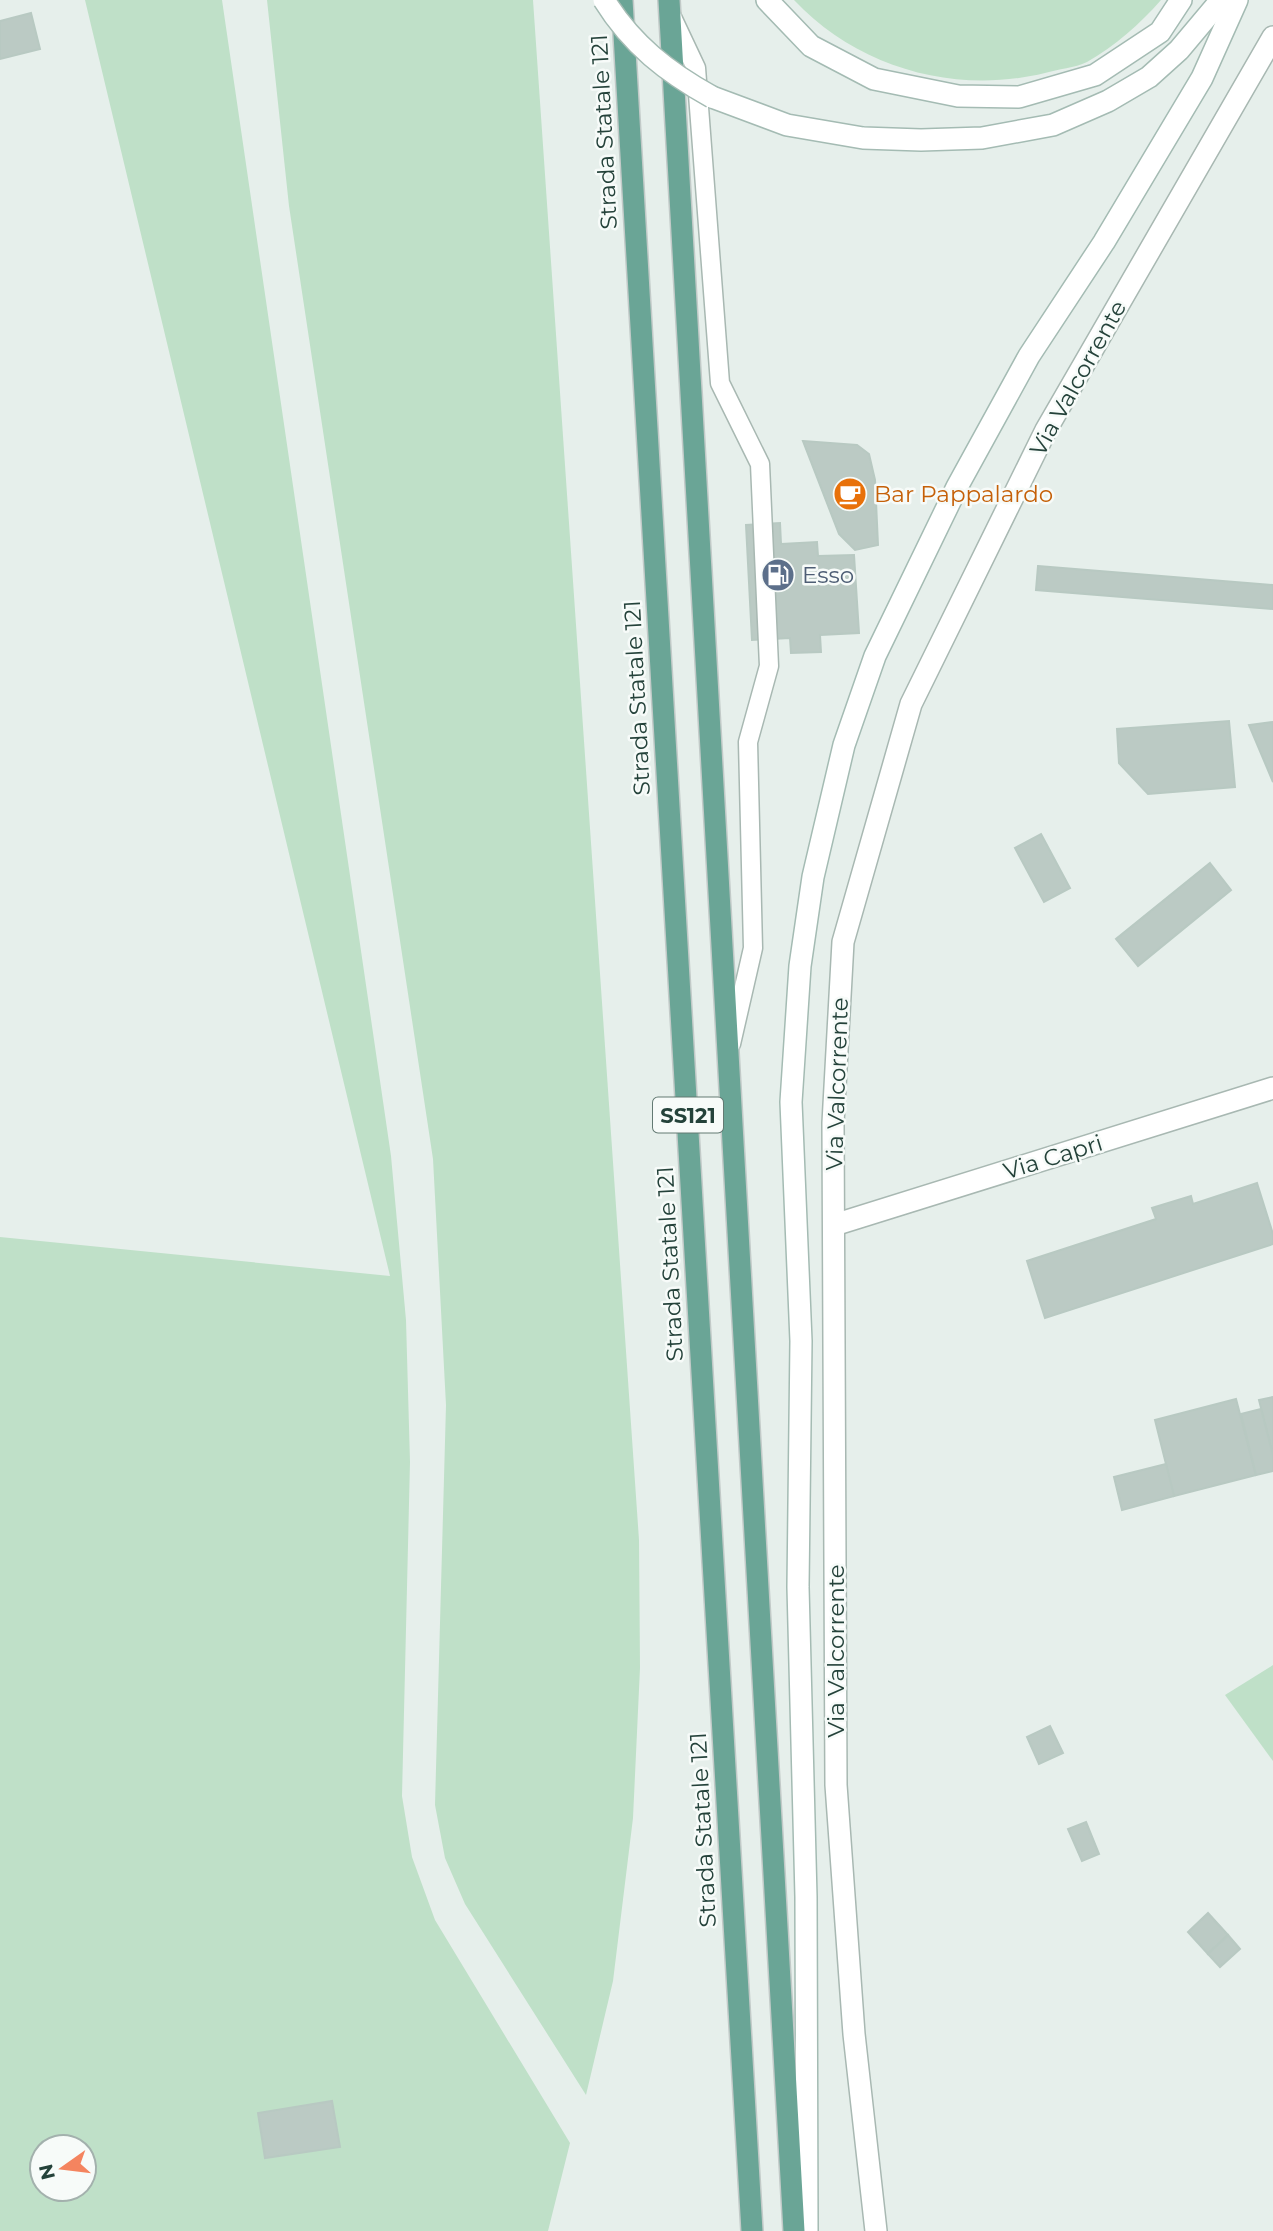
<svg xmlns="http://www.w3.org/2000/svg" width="1273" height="2231" viewBox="0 0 1273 2231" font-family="Montserrat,sans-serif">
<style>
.green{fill:#bfe0c8;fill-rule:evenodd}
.building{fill:#bbcac4;stroke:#b8c9c2;stroke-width:2}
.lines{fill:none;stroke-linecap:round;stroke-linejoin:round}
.lane-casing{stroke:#a8b8b2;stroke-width:21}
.street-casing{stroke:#a8b8b2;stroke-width:24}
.secondary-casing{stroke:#a4bbb3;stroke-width:24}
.primary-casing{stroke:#c2cac8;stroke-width:24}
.lane{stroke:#fff;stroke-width:18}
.street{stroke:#fff;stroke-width:21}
.secondary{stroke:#fff;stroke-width:21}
.primary{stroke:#6aa596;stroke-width:21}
.secondary-bridge-casing{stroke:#a4bbb3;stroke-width:24;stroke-linecap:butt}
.secondary-bridge{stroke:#fff;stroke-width:21}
.labels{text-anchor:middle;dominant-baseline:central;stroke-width:5;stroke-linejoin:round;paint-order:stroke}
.shield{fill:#f7fbf9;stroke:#637a73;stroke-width:2}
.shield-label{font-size:21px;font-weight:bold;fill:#24423a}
.street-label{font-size:23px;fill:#24423a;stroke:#f7fbf9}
.food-label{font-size:23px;fill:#c56008;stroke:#f7fbf9;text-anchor:start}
.service-label{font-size:23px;fill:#4e5e75;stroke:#f7fbf9;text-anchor:start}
</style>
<rect width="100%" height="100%" fill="#e6efeb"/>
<g class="green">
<path d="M85 0H222L391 1156 406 1320 410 1462 402 1796 412 1857 435 1920 570 2143 548 2231H0V1237L390 1276ZM42 2147H84V2189H42Z"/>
<polygon points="267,0 533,0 639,1540 640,1668 633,1818 613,1981 586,2095 465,1904 445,1858 435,1805 446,1405 433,1159 289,206"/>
<path d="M794 0H1161C1140 24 1115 46 1087 62 1075 68 1058 69 1045 73 955 95 858 68 794 0Z"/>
<polygon points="1273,1665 1273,1761 1225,1695"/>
</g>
<g class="building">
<polygon points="31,13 40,49 0,59 0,21"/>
<polygon points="803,441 857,445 869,454 875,480 878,545 855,550 839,534"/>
<polygon points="780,523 781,544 817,542 818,556 854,555 859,633 820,635 821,652 791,653 790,638 752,640 746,525"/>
<polygon points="1038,566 1273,585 1273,609 1036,590"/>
<polygon points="1229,721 1235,787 1148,794 1119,763 1117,729"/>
<polygon points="1273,722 1273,782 1249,725"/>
<polygon points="1041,834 1070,888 1044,902 1015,848"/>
<polygon points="1210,863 1231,890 1138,966 1116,939"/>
<polygon points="1257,1183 1273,1234 1273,1244 1045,1318 1027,1261 1156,1219 1152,1208 1191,1196 1193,1204"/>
<polygon points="1273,1397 1273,1455 1259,1400"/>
<polygon points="1236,1399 1256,1475 1174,1496 1155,1420"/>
<polygon points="1261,1409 1273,1455 1273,1471 1256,1475 1241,1414"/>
<polygon points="1166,1464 1174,1496 1122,1510 1114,1477"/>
<polygon points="1050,1726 1063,1753 1039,1764 1027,1737"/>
<polygon points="1086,1822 1099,1854 1082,1861 1068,1829"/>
<polygon points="1208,1913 1228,1935 1208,1954 1188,1932"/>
<polygon points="1228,1935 1240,1949 1220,1967 1208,1954"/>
<polygon points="332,2101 340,2147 265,2158 258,2113"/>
</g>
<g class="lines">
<defs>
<polyline id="lane" points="671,15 696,68 720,383 760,464 769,666 748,742 753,948 731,1044"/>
<g id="street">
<polyline points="834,1225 1273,1088"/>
<polyline points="876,2231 854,2034 836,1785 833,1123 843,942 911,704 1046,430 1273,37"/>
</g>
<g id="secondary">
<polyline points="767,0 811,46 874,79 958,96 1019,97 1095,75 1160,32 1181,0"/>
<polyline points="712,97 787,125 863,138 921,140 982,138 1053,125 1108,101 1149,77 1179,50 1221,0"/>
<polyline points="807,2231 806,1897 798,1587 801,1341 791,1102 800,966 813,877 844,745 875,656 957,487 1029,356 1104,242 1202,78 1237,0"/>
</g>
<g id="primary">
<polyline points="622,0 752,2231"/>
<polyline points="669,0 794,2231"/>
</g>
</defs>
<use href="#lane" class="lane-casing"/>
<use href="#street" class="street-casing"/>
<use href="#secondary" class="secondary-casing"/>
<use href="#primary" class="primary-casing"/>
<use href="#lane" class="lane"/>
<use href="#street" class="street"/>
<use href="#secondary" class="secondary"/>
<use href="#primary" class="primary"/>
<defs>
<path id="secondary-bridge" d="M604 0C632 45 667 72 712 97"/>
</defs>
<use href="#secondary-bridge" class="secondary-bridge-casing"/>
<use href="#secondary-bridge" class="secondary-bridge"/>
</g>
<defs>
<symbol id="cafe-disc" viewBox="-11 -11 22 22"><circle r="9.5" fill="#e8710a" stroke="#f7fbf9"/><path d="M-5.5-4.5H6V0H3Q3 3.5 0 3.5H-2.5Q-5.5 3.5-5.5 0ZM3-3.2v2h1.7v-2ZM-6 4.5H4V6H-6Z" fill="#fff"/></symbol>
<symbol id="fuel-disc" viewBox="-11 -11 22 22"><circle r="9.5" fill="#5c6f8a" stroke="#f7fbf9"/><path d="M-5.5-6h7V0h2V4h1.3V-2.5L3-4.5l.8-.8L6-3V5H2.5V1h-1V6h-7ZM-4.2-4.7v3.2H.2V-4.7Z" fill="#fff"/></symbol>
</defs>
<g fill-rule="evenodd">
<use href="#cafe-disc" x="831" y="475" width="38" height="38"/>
<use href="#fuel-disc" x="759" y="556" width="38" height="38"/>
</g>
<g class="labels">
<rect class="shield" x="653" y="1097.5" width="70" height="35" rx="5"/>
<g class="shield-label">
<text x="688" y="1115">SS121</text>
</g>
<g class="street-label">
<text transform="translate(604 132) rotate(-93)">Strada Statale 121</text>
<text transform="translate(1078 378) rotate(-61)">Via Valcorrente</text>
<text transform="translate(637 698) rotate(-93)">Strada Statale 121</text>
<text transform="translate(837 1084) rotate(-88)">Via Valcorrente</text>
<text transform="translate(1053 1157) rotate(-17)">Via Capri</text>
<text transform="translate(670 1264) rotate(-93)">Strada Statale 121</text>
<text transform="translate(836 1651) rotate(-90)">Via Valcorrente</text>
<text transform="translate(703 1830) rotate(-93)">Strada Statale 121</text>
</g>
<g class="food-label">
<text x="874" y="494">Bar Pappalardo</text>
</g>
<g class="service-label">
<text x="802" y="575">Esso</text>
</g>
</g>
<g transform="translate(63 2168) rotate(256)"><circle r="33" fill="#f7fbf9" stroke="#a3b1ad" stroke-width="2"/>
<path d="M0-5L12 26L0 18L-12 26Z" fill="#f4845f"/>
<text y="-10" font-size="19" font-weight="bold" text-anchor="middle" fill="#24423a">N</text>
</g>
</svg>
